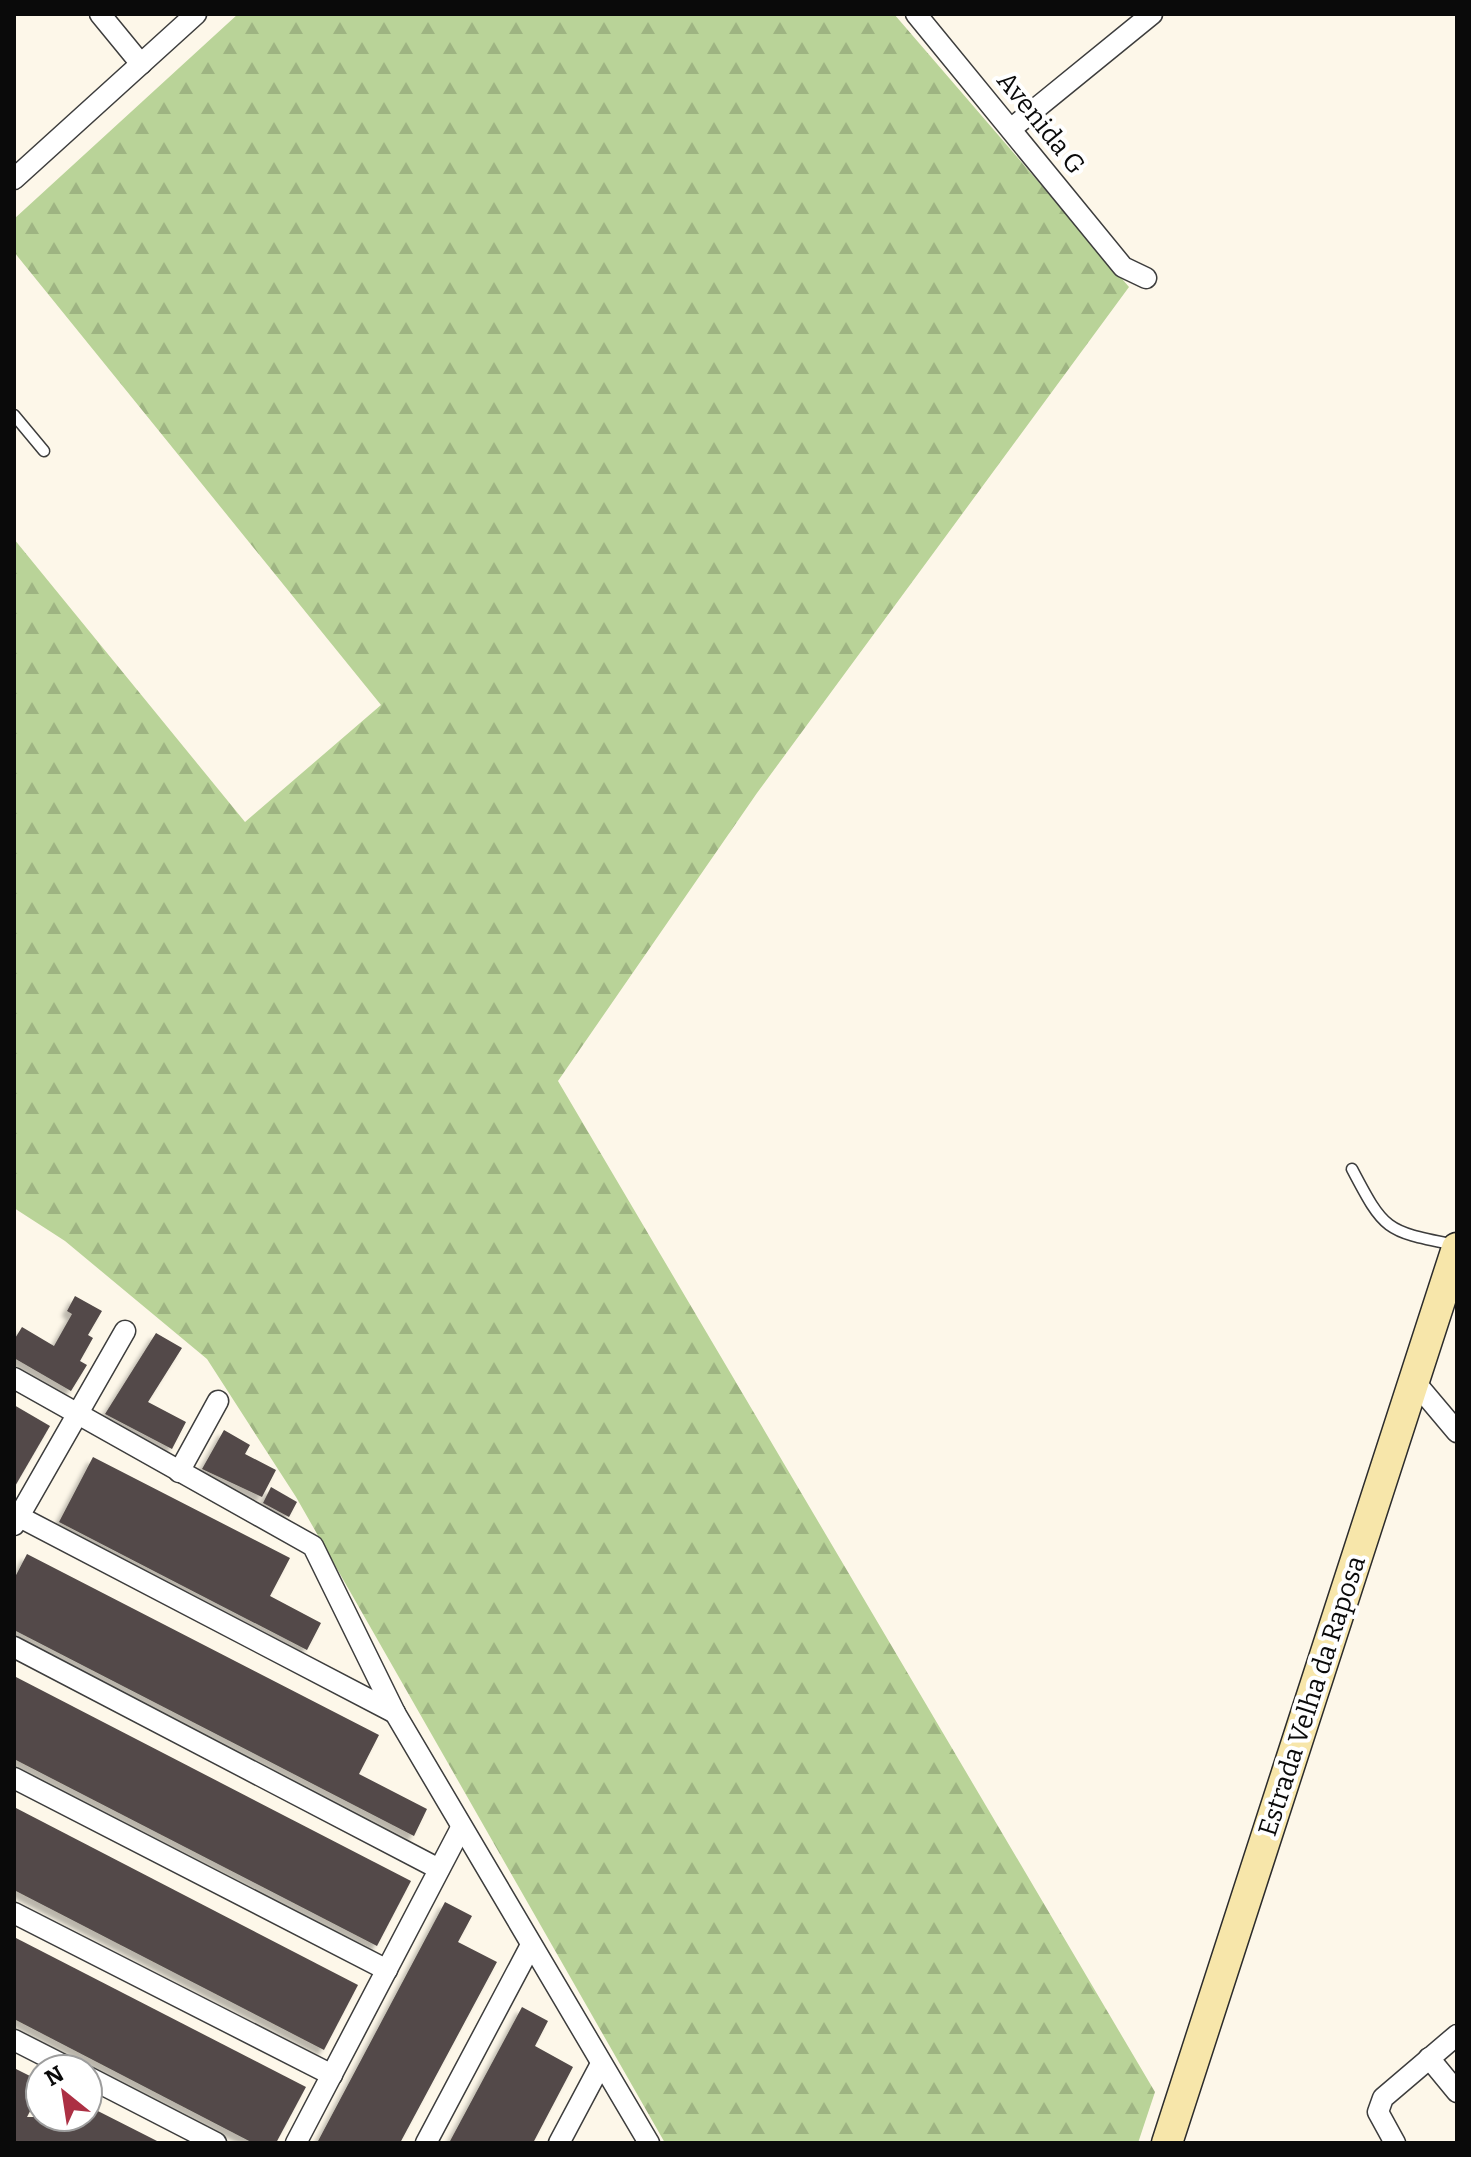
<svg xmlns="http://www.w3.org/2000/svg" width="1471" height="2157" viewBox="0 0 1471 2157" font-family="Bitter,serif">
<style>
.forest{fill:url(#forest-firs)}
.building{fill:#524a48;filter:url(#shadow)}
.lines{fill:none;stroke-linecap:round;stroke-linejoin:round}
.lane-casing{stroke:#3d3d3d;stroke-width:13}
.street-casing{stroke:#3d3d3d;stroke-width:23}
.secondary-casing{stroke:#2c2c2c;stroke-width:33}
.lane{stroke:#fff;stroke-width:10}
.street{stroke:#fff;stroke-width:20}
.secondary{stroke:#f7e6aa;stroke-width:30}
.labels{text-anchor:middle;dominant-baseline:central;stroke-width:8;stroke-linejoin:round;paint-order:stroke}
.street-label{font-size:26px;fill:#0a0a0a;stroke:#fff}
</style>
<defs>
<pattern id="forest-firs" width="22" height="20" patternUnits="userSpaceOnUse" patternTransform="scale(2)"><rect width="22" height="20" fill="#b9d398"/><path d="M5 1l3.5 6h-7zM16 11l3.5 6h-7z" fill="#9eb482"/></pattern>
<filter id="shadow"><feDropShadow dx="-5.5" dy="5.5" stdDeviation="2" flood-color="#0004"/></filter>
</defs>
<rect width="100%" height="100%" fill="#fdf7e9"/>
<polygon class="forest" points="238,14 894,14 1129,287 757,793 558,1081 1155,2092 1138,2143 665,2143 296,1497 207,1359 65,1241 14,1208 14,539 245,822 381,705 14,252 14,219"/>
<g class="building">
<polygon points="75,1296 102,1311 88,1335 93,1338 80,1361 87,1365 71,1391 14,1358 14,1340 22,1327 54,1346 72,1314 67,1311"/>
<polygon points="156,1333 182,1348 148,1402 186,1422 172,1449 105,1414"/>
<polygon points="14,1405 50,1426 14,1488"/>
<polygon points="224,1430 250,1445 245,1454 276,1470 262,1497 202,1469"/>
<polygon points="93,1457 290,1558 270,1596 321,1623 307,1650 59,1522"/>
<polygon points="271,1487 297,1502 289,1517 263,1503"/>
<polygon points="27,1554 379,1735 359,1774 427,1809 414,1836 14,1630 14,1579"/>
<polygon points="14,1676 411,1881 377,1946 14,1759"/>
<polygon points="14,1807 358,1985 324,2050 14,1890"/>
<polygon points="445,1902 472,1916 458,1942 497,1962 400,2143 317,2143"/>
<polygon points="14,1937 306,2087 276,2143 253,2143 14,2019"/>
<polygon points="522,2007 548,2021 535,2046 573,2067 533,2143 449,2143"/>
<polygon points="14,2068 40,2081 40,2092 27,2117 88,2117 88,2106 161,2143 14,2143"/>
</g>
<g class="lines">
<defs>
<g id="lane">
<polyline points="14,415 44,451"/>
<path d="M1352 1169C1385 1232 1386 1231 1455 1245"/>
</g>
<g id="street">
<polyline points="100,14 141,64"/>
<polyline points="916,14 1123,267 1146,278"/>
<polyline points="1012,128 1152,14"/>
<polyline points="14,179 196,14"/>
<polyline points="14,1378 313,1546 395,1713 649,2143"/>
<polyline points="1414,1381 1457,1432"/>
<polyline points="179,1472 218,1401"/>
<polyline points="14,1514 395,1713"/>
<polyline points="14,1525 125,1331"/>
<polyline points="14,1647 439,1869"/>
<polyline points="14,1778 387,1970"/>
<polyline points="14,1913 332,2075"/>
<polyline points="14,2040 71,2069"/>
<polyline points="1429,2058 1457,2092"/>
<polyline points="88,2077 216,2143"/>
<polyline points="296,2143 461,1828"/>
<polyline points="426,2143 530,1947"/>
<polyline points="559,2143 601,2064"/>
<polyline points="1395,2143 1378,2112 1383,2098 1457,2035"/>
</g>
<polyline id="secondary" points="1167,2143 1457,1248"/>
</defs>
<use href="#lane" class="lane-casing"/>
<use href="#street" class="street-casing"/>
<use href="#secondary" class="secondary-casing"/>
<use href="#lane" class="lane"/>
<use href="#street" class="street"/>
<use href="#secondary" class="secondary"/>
</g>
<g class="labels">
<g class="street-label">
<text transform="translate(1041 123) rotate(51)">Avenida G</text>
<text transform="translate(1312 1696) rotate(-72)">Estrada Velha da Raposa</text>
</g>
</g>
<rect width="1471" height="2157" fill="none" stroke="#0a0a0a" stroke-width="32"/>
<g transform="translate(64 2093) rotate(330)"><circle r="38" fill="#ffffff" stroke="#9d9d9d" stroke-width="2"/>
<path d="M0-6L14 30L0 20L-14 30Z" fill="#ac3044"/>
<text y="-12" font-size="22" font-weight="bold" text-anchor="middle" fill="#0a0a0a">N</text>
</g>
</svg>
